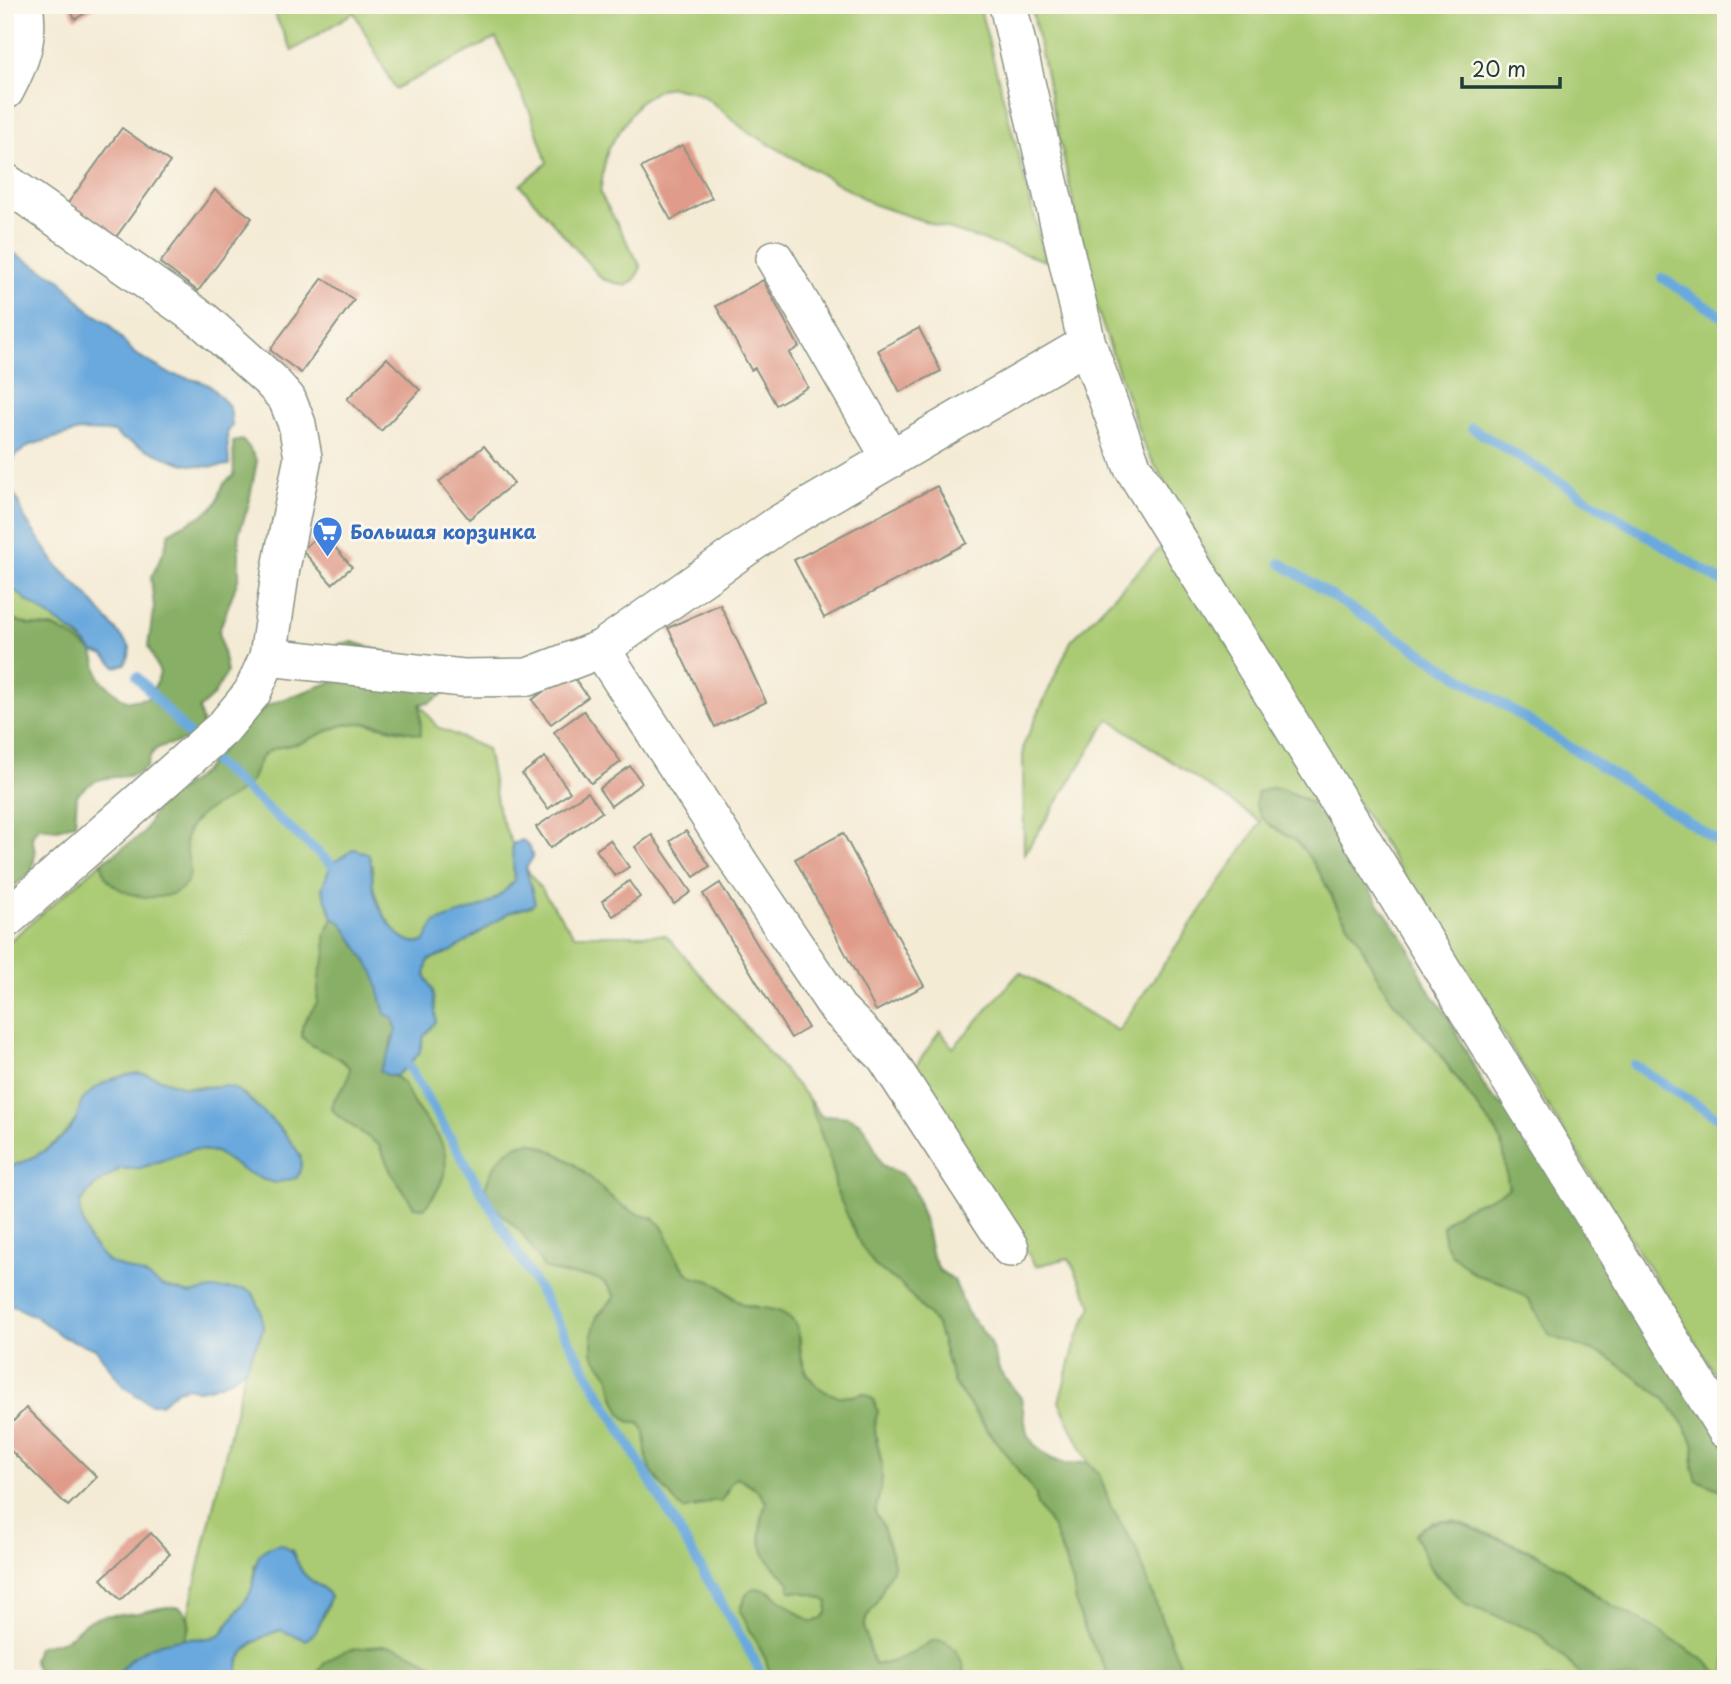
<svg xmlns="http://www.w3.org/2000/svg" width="1731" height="1684" viewBox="0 0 1731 1684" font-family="'Playpen Sans',sans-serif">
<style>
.green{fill:#aacb73;stroke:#648454;stroke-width:2}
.forest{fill:#87af65;stroke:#53764c;stroke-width:2}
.water{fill:#6aa9dd;stroke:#447388;stroke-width:2}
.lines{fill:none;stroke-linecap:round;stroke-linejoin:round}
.stream{stroke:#6aa9dd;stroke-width:10}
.building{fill:#e09b8a}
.minor-casing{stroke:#8a9484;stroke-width:40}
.minor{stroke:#fff;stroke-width:37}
.labels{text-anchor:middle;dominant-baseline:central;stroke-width:6;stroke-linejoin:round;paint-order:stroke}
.shop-label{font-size:19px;font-weight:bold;fill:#366cbe;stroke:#fbf7ec;text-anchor:start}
</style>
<rect width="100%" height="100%" fill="#fbf7ec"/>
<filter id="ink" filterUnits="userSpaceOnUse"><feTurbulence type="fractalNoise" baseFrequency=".0143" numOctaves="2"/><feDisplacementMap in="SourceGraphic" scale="14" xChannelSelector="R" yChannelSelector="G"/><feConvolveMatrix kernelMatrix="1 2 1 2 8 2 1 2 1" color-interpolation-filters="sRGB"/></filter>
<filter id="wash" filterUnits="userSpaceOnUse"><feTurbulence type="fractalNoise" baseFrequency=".00686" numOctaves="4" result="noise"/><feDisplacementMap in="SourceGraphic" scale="28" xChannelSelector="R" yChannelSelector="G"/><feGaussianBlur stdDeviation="1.57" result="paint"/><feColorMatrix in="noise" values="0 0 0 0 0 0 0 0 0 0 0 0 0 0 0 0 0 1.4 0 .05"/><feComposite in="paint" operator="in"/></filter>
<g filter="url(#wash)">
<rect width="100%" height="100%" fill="#f4ebd5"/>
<g class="green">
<polygon points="270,5 979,5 1046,261 875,205 745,130 707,98 695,92 671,87 660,89 639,102 609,147 605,160 600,193 641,267 635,279 626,286 602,279 520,185 547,163 531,114 496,38 395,89 354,12 292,51"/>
<polygon points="1031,5 1726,5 1726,1391 1239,613 1144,446 1094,300"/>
<path d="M1166 542 1327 810 1282 789 1271 826 1296 841 1305 851 1321 875 1340 913 1356 935 1376 974 1392 1000 1432 1044 1487 1120C1508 1140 1503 1161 1509 1188 1486 1204 1463 1202 1443 1226L1489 1279 1503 1283 1516 1290 1528 1299 1535 1311 1579 1346 1607 1356 1665 1399 1682 1421 1695 1445 1693 1467 1697 1480 1726 1492V1678L1701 1658 1649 1625 1611 1606 1561 1567 1532 1551 1453 1520 1432 1522 1416 1534 1434 1573 1466 1605 1535 1631 1569 1662 1583 1679H1186L1162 1620 1136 1549 1111 1507 1099 1474 1088 1462 1059 1402 1077 1338 1092 1306 1069 1258 1036 1266 913 1070 940 1031 953 1048 1020 972 1118 1031 1261 822 1109 719 1024 855 1023 746 1071 641Z"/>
<path d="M5 582C33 606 70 625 93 652L71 636 56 628 29 625 5 617Z"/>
<path d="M420 704 437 727 487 749 499 813 512 844 514 881 501 896 483 908 435 923 424 942C397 948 379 909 373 887 372 880 373 872 373 865L322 889 333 918 325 935 326 955 320 972 317 1003 302 1027 318 1048 336 1055 350 1068C348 1092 335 1090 331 1108L338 1116 379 1145 392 1174 424 1208C461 1167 444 1147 417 1108 409 1097 406 1086 396 1076L419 1054 424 1036 433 1025V992L425 975 428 960 452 951 510 912 532 906 526 868 574 935H666L808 1098 832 1165 836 1190 875 1266 901 1284 937 1325 954 1383 986 1429 1019 1470 1036 1495 1037 1505 1052 1526 1073 1583 1077 1608 1087 1634 1111 1679H966L965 1671 920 1648 897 1661 874 1665 864 1628 867 1616 875 1606 894 1564 882 1524 875 1513C878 1495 884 1477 881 1459 878 1440 871 1430 878 1411L864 1393C822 1408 799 1375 800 1337L754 1306 743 1304 712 1281 700 1280 689 1275 673 1252 662 1228 654 1218 642 1216 619 1204 577 1166 554 1151 485 1187 494 1206 522 1233 544 1268C553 1271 563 1274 572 1275 593 1277 605 1276 615 1297L597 1316 592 1353 611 1378 614 1397 622 1415C664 1431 635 1445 656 1476 665 1489 682 1499 695 1508L727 1494 729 1485 736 1478C750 1482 759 1490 766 1502 758 1527 757 1545 773 1566 777 1572 785 1576 789 1582L790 1591C804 1591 816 1594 828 1602L827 1613 821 1619 813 1622 790 1609 770 1591 747 1593 740 1611 765 1658 772 1679H238C234 1651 258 1637 281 1630L306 1639C321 1628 325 1614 330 1597 322 1583 315 1586 305 1575 299 1568 296 1558 292 1550L254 1565V1579L251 1592 221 1634 210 1638 184 1639 190 1627 188 1615 245 1369 263 1330 257 1301 244 1289H212L190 1294 162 1286 108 1262 89 1241 80 1213V1203L94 1186 120 1169 141 1168 193 1149 216 1152 235 1165 264 1180 301 1157 284 1132 243 1093 224 1086 184 1087 147 1074 83 1100C80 1106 79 1115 75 1121 60 1144 31 1161 5 1168V945L102 862C105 879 112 885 128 892L186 852C180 818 218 804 243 789 256 781 254 764 265 754 274 746 290 746 301 743 315 738 327 730 341 726 361 720 374 725 394 730 402 731 411 732 420 734Z"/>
</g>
<g class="forest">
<path d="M242 440 248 446 257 461 248 507 239 533V577L219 631 227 672 213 696 199 709 203 726C200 729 195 736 191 738 174 748 152 738 147 767 130 781 121 774 102 779 92 781 84 788 77 795L75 823 58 829 38 827 32 836 35 853 32 872 9 890H5V617L29 625 56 628 71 636 93 652 100 679 120 697 129 701 148 698 157 682 160 673 148 646 154 607 151 578 164 551 169 533C183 523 201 519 213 507 224 496 215 486 234 476L233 442Z"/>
<path d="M353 642 388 653 451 689 429 703 420 704 421 735C395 728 363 717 337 727 326 731 315 737 303 742 292 746 277 745 267 752 254 760 257 778 246 787 229 802 203 807 190 827 176 846 201 869 183 887 164 905 120 898 106 877 103 873 103 867 102 862L143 834 156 809 204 771 212 760 265 706 337 680 339 644Z"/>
<path d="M1270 788 1282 789 1327 810 1344 851 1378 903 1407 943 1427 987 1449 1018 1484 1086 1491 1096 1511 1111 1726 1440V1492L1697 1480 1693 1467 1695 1445 1682 1421 1665 1399 1607 1356 1550 1336 1528 1299 1503 1283 1476 1275 1451 1254 1444 1241 1443 1226C1463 1202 1486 1204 1509 1188 1503 1161 1508 1140 1487 1120L1432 1044 1392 1000 1376 974 1356 935 1340 913 1321 875 1305 851 1296 841 1271 826 1261 817 1255 804 1258 792Z"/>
<path d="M333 918 342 923 374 973 382 997 383 1006 393 1017 397 1031 391 1040 387 1075C403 1077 406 1088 412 1101 420 1116 434 1127 441 1142 453 1167 440 1190 424 1208L414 1207 392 1174 379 1145 338 1116 331 1108C335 1090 348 1092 350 1068 336 1051 315 1052 302 1037V1027L306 1019 317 1003 320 972 326 955 325 935Z"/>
<path d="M808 1098 822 1117C865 1110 866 1131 882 1165L902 1174 913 1187 924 1219 931 1253 939 1270 954 1280 967 1312 989 1340 1000 1372 1021 1398 1027 1434 1036 1447 1052 1459 1068 1464 1088 1462 1099 1474 1111 1507 1136 1549 1162 1620 1186 1679H1111L1087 1634 1077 1608 1073 1583 1064 1556 1052 1526 1037 1505 1036 1495 954 1383 937 1325 901 1284 875 1266 860 1244 836 1190 832 1165Z"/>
<path d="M531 1142C552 1150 570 1159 586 1174 597 1183 606 1194 618 1203 624 1208 633 1212 641 1215 646 1217 651 1216 656 1220 672 1234 672 1260 689 1274 696 1281 705 1278 713 1282 724 1287 732 1300 743 1304 758 1310 776 1306 789 1317 804 1329 797 1345 802 1361 810 1390 837 1403 864 1393L874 1400 878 1411C869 1434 883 1452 882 1475 882 1488 877 1501 875 1513L882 1524 894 1564 875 1606 867 1616 864 1628 874 1665C893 1664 906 1656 922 1647 925 1646 928 1642 932 1641 954 1636 964 1662 966 1679H772L765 1658 740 1611 747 1593 754 1588C775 1588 791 1613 813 1622L821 1619 827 1613 828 1602C816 1594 804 1591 790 1591L789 1582C784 1576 778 1572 773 1566 755 1546 760 1525 766 1502 759 1490 750 1482 736 1478L729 1485 722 1501H712L684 1510C676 1504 650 1472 648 1463 642 1445 651 1438 639 1422H629L622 1415 614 1397 610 1378 592 1353V1335L597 1317 615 1297C605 1276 592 1277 572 1275 563 1274 553 1271 544 1268L522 1233 494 1206 485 1187C494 1164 504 1145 531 1142Z"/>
<polygon points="1442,1520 1462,1524 1543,1557 1561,1567 1594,1595 1649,1625 1701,1658 1726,1679 1583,1679 1569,1662 1535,1631 1466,1605 1429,1566 1415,1534 1423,1527"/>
<path d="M167 1607H180C191 1618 191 1625 184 1639 157 1642 129 1652 116 1679H38L39 1673 33 1660 37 1647C46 1644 56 1643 64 1640 75 1635 80 1625 91 1620 104 1614 115 1615 129 1614 142 1614 155 1608 167 1607Z"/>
<path d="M386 1646C413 1648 433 1668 457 1679H314C319 1673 321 1665 327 1661 343 1648 367 1647 386 1646Z"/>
</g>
<g class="water">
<path d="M5 248 61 280 87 309 108 323 134 353 170 374 199 381 209 385 230 407 232 426 227 433 229 465C183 472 161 454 120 438L115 432 79 431 30 445 15 456 8 474V484L18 501 25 519 58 567 86 594 130 647 129 656 125 664 116 667 104 655 93 652 81 638 26 600 5 582Z"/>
<path d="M522 840 529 845 533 857 526 868 535 903 528 907 510 912 452 951 428 960 425 975 433 992 436 1021 424 1036 419 1054 396 1076 387 1075 380 1071C382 1062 388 1057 391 1048 393 1042 393 1038 397 1031L393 1018 385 1014 374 973 342 923 333 918 322 889 331 864 354 849 368 853C373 865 371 874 373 886 377 909 398 948 424 942L435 923C471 907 485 914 514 881L512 844Z"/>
<path d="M137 1073C154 1074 167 1083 184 1087 200 1092 217 1082 232 1088 247 1093 296 1142 300 1157 303 1164 300 1171 297 1178L275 1183 264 1180 244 1171 216 1152 193 1149 141 1168 119 1169 94 1186 80 1203V1213L89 1241 108 1262 145 1275 162 1286 190 1294 212 1289H244L253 1293 261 1311 263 1330 245 1369 229 1380 209 1388 198 1390 187 1387 177 1390 161 1404H150L123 1386 96 1349 63 1337 36 1317 5 1302V1168C30 1162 64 1143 76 1119 79 1113 79 1104 84 1099 97 1082 118 1076 137 1073Z"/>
<path d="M281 1544C300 1554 293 1562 305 1575 315 1586 322 1583 330 1597L316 1632 306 1640 280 1630C258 1637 234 1651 238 1679H116C128 1653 158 1641 184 1639 195 1638 212 1641 222 1634 223 1632 248 1597 250 1593 261 1570 246 1550 281 1544Z"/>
</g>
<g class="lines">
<g class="stream">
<polyline points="1662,278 1726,319"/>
<polyline points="1472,428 1726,584"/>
<polyline points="1280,563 1726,846"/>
<polyline points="137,677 189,735"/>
<polyline points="212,760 331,864"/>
<polyline points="408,1065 754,1659 763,1679"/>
<polyline points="1634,1065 1726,1123"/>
</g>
</g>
<g id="blocks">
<g class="building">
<polygon points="68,5 99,5 75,19"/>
<polygon points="122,128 170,162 116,237 68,203"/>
<polygon points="682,145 712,198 671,220 641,168"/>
<polygon points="215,190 252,218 198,291 160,263"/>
<polygon points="323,278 354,300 301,373 270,350"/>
<polygon points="763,280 799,347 789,353 808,387 776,405 755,368 751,370 716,306"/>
<polygon points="919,328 941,371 900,392 878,350"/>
<polygon points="387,358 420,390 381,431 347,399"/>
<polygon points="484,446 514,483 469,519 439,482"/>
<polygon points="937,486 967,543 824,618 794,560"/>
<polygon points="322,532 352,567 332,584 302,550"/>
<polygon points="720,604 766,702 715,727 668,628"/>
<polygon points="570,672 588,697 551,724 532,700"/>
<polygon points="584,711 621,762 591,783 554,732"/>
<polygon points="545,757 570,792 548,809 522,774"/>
<polygon points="630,766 642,783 611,806 599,789"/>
<polygon points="588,792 602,812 550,848 536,827"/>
<polygon points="686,831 710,866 694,877 670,841"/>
<polygon points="843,833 924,986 876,1011 795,859"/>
<polygon points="652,835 691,892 674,904 635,847"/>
<polygon points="610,840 629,867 615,876 596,850"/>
<polygon points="629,881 640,897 613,916 602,901"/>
<polygon points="720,883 808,1028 791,1038 703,894"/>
<polygon points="26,1408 97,1477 68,1506 5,1445 5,1430"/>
<polygon points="151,1533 170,1554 120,1600 101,1579"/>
</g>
</g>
</g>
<g filter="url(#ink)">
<use href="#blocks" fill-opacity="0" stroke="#8a9484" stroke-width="2"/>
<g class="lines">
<defs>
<g id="minor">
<polyline points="1008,5 1087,344 1132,466 1726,1430"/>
<path d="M5 91C20 63 30 37 24 5"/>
<polyline points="5,182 204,321 270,380 287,399 297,424 303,457 281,568 268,657 252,693 223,728 5,920"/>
<polyline points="775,259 891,459"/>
<polyline points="601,649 742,867 838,1009 885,1056 1010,1248"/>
<polyline points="268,657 463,678 528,677 601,649 779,524 1087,344"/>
</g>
</defs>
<use href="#minor" class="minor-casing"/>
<use href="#minor" class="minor"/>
</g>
</g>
<defs>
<symbol id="supermarket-pin" viewBox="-11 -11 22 30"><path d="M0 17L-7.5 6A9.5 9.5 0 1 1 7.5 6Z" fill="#3f7fe0" stroke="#fbf7ec"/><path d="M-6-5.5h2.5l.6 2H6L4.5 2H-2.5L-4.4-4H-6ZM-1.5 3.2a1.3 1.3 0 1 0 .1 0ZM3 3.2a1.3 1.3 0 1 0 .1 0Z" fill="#fff"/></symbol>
</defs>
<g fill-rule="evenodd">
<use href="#supermarket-pin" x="310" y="514" width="35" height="47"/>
</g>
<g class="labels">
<g class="shop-label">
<text x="350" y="531">Большая корзинка</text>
</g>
</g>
<rect width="1731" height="1684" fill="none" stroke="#fbf7ec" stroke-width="28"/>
<path d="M1462 77v10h98v-10" fill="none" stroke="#1f3d34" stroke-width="3.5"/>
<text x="1472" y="77" font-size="21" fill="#1f3d34" stroke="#fbf7ec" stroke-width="5" paint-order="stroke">20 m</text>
</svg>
